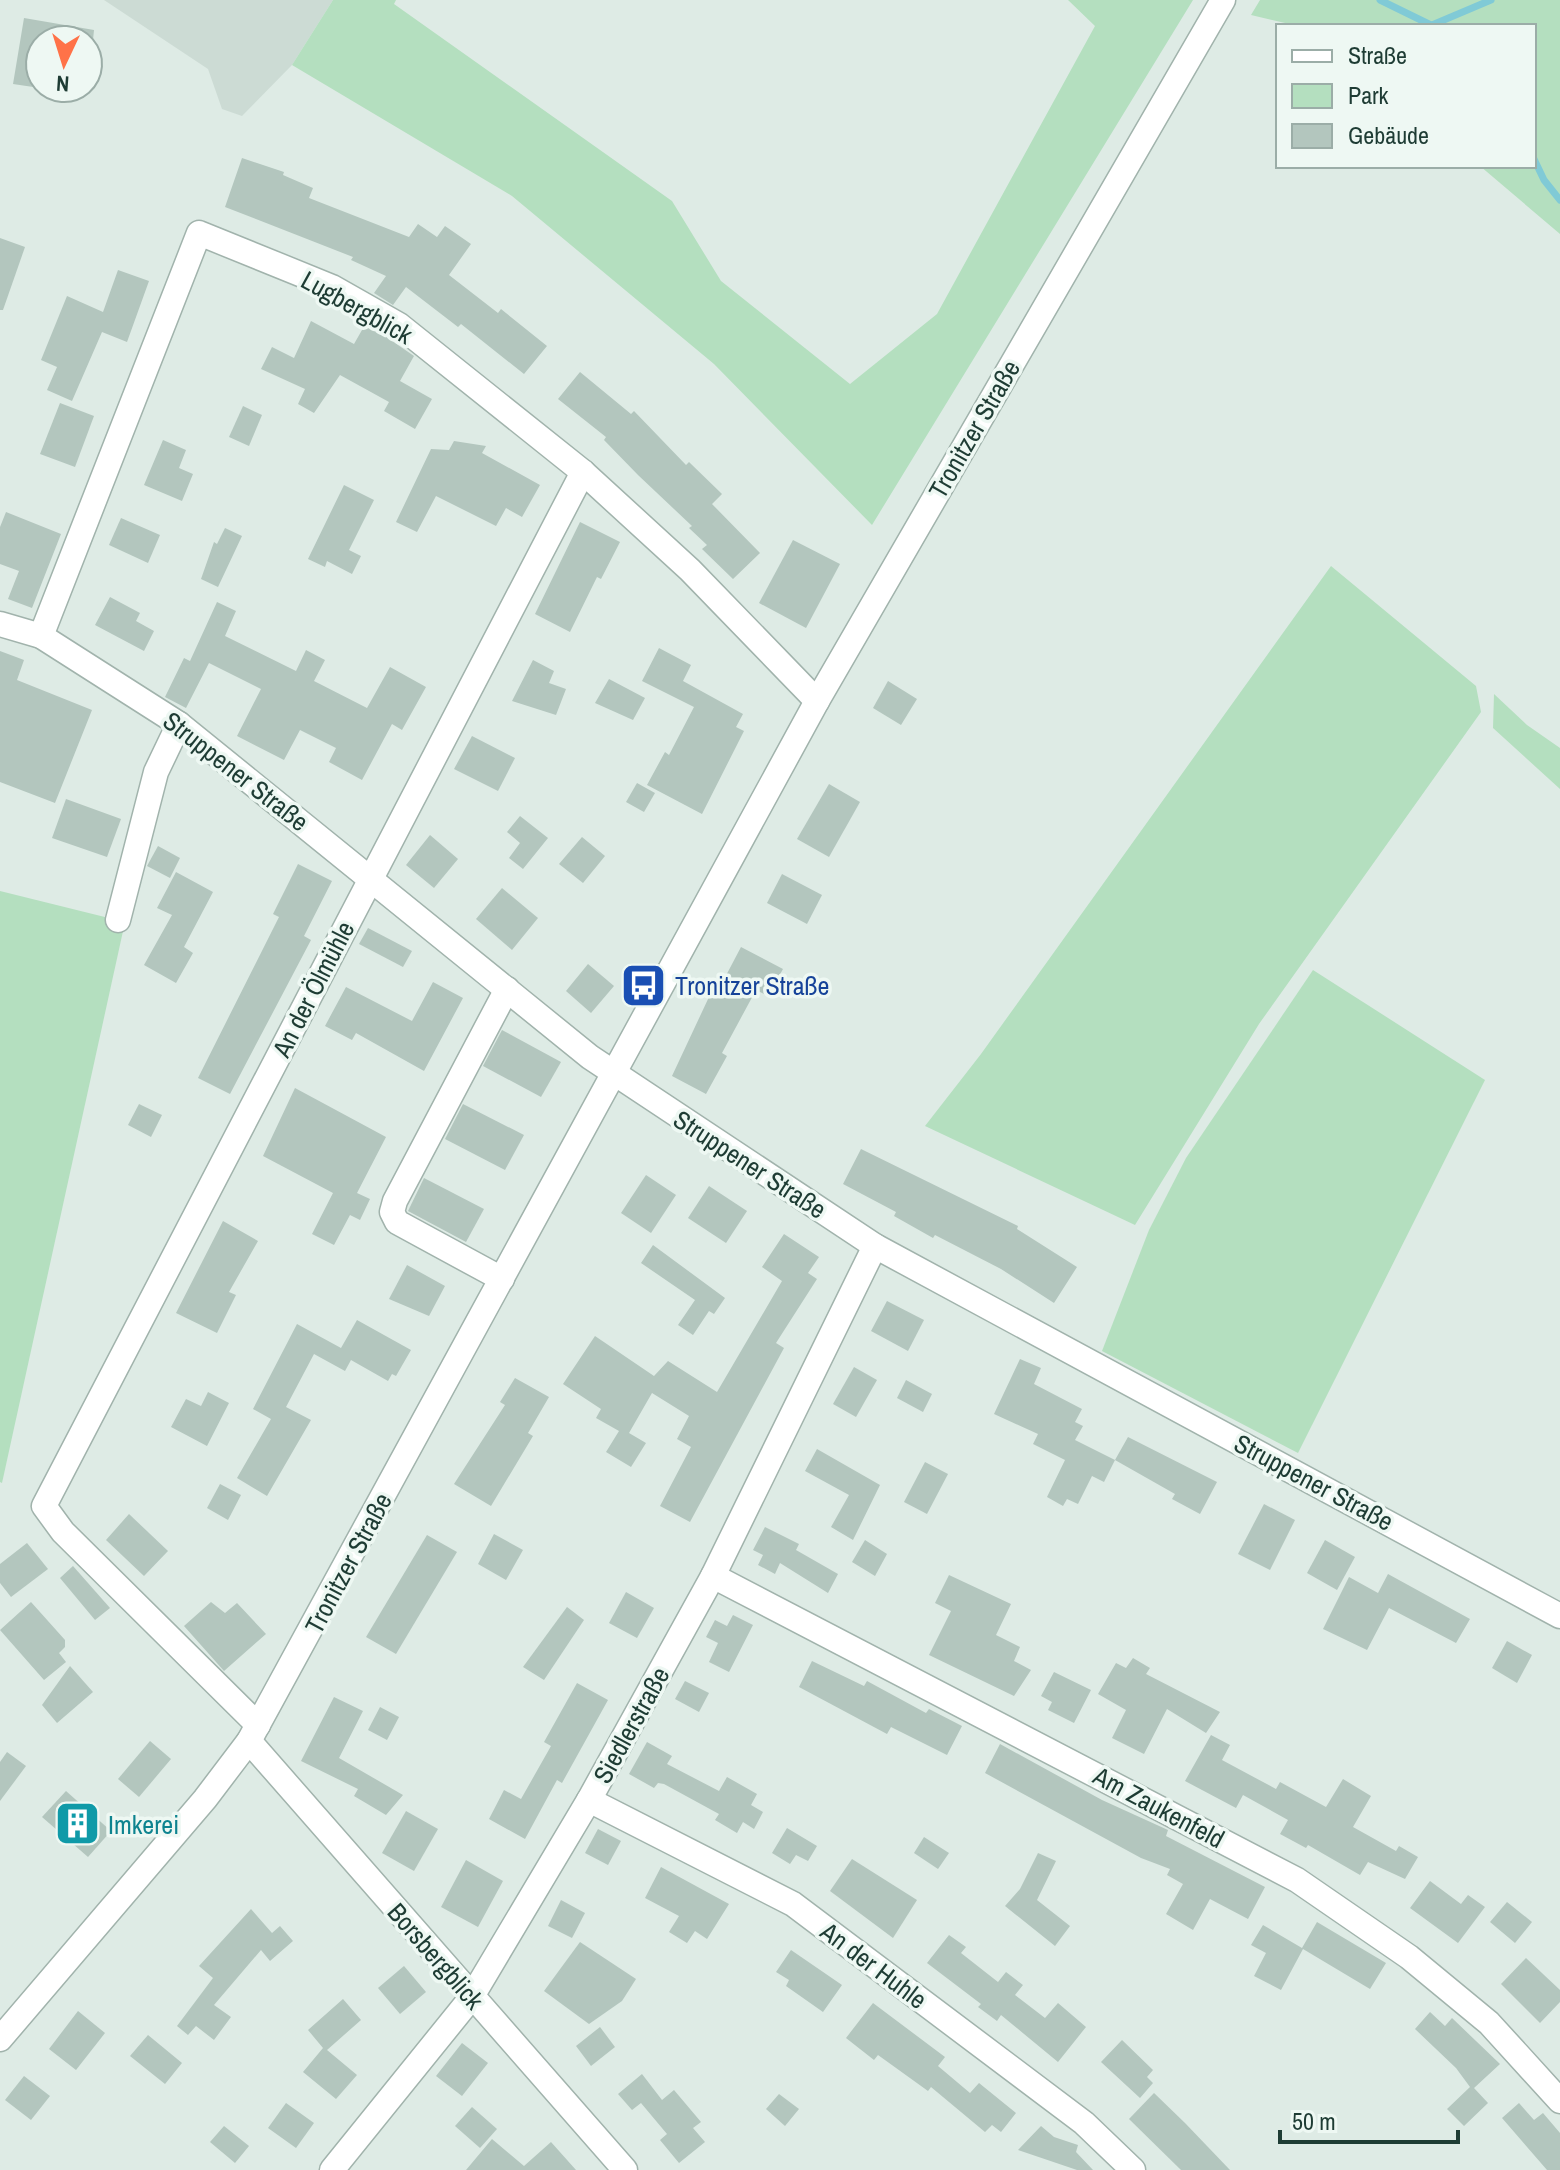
<svg xmlns="http://www.w3.org/2000/svg" width="1560" height="2170" viewBox="0 0 1560 2170" font-family="'Archivo Narrow',sans-serif">
<style>
.built{fill:#ccdbd4}
.green{fill:#b4dfbf}
.lines{fill:none;stroke-linecap:round;stroke-linejoin:round}
.stream{stroke:#80cad6;stroke-width:7}
.building{fill:#b3c6be}
.minor-casing{stroke:#a1b3ac;stroke-width:27}
.minor{stroke:#fff;stroke-width:24}
.labels{text-anchor:middle;dominant-baseline:central;stroke-width:7;stroke-linejoin:round;paint-order:stroke}
.street-label{font-size:26px;fill:#1e3c34;stroke:#eef8f3}
.transit-label{font-size:26px;fill:#164399;stroke:#eef8f3;text-anchor:start}
.culture-label{font-size:26px;fill:#0d838f;stroke:#eef8f3;text-anchor:start}
</style>
<rect width="100%" height="100%" fill="#deebe5"/>
<polygon class="built" points="104,0 333,0 292,65 242,116 222,109 208,69"/>
<g class="green">
<polygon points="333,0 396,0 394,4 672,201 721,281 850,384 937,314 1095,26 1068,0 1193,0 872,525 714,364 512,196 292,65"/>
<polygon points="1260,0 1560,0 1560,234 1480,166 1534,166 1534,26 1298,26 1251,15"/>
<polygon points="1331,566 1476,686 1481,712 1259,1024 1135,1225 925,1126 981,1054"/>
<polygon points="1494,694 1527,725 1560,748 1560,789 1493,728"/>
<polygon points="0,891 125,922 2,1483 0,1482"/>
<polygon points="1313,970 1485,1080 1298,1453 1102,1351 1149,1230 1186,1158"/>
</g>
<g class="lines">
<g class="stream">
<polyline points="1380,0 1433,26"/>
<polyline points="1432,25 1491,0"/>
<polyline points="1534,159 1544,180 1560,200"/>
</g>
</g>
<g class="building">
<polygon points="24,18 94,30 93,40 40,40 40,88 13,84"/>
<polygon points="242,158 284,172 283,175 313,188 309,198 409,237 418,224 437,237 445,226 471,244 449,275 498,313 501,309 547,346 524,374 461,324 458,327 406,287 393,305 374,293 386,276 351,260 353,257 225,207"/>
<polygon points="0,238 25,247 3,310 0,310"/>
<polygon points="118,270 149,281 127,342 102,332 72,401 47,390 57,367 41,360 67,296 103,312"/>
<polygon points="311,321 354,344 366,323 414,356 400,381 432,399 415,429 384,411 389,402 340,375 314,413 298,404 305,389 261,369 272,347 294,358"/>
<polygon points="580,372 631,414 634,411 686,465 689,462 722,494 712,504 760,553 733,579 702,549 707,545 689,528 692,526 638,475 604,440 606,437 558,399"/>
<polygon points="60,403 94,416 75,467 40,454"/>
<polygon points="243,406 262,415 249,446 229,437"/>
<polygon points="163,440 186,450 179,468 193,474 182,501 144,485"/>
<polygon points="454,441 486,446 482,453 540,485 522,517 506,508 496,526 436,496 417,532 396,522 431,449 449,450"/>
<polygon points="344,485 374,500 349,550 361,556 352,574 327,561 325,567 308,559"/>
<polygon points="6,512 61,534 32,608 8,599 19,571 0,564 0,527"/>
<polygon points="121,518 160,535 148,563 109,545"/>
<polygon points="580,522 620,542 601,579 597,577 570,632 535,614"/>
<polygon points="225,528 242,536 218,587 201,579 214,542 217,544"/>
<polygon points="793,540 840,564 806,628 759,603"/>
<polygon points="110,597 140,613 136,621 154,631 144,651 95,625"/>
<polygon points="217,602 236,611 225,636 296,671 306,650 325,660 314,681 367,708 390,667 426,687 402,730 392,724 362,780 329,762 336,748 300,730 284,760 237,736 261,689 209,663 186,708 165,697 184,658 190,661"/>
<polygon points="659,648 691,665 683,681 743,714 736,727 744,731 702,814 647,785 665,752 669,755 694,707 642,681"/>
<polygon points="0,651 24,660 17,680 92,710 55,803 0,782"/>
<polygon points="533,660 554,671 549,683 566,689 556,715 512,701"/>
<polygon points="609,679 645,698 633,720 595,703"/>
<polygon points="888,681 917,699 901,725 873,708"/>
<polygon points="472,736 515,758 498,791 454,769"/>
<polygon points="637,783 655,793 644,812 626,802"/>
<polygon points="829,784 860,802 829,857 797,839"/>
<polygon points="66,799 121,819 107,857 52,838"/>
<polygon points="520,816 548,838 523,869 509,858 520,843 507,832"/>
<polygon points="430,835 458,859 434,888 406,865"/>
<polygon points="582,837 605,856 583,883 559,864"/>
<polygon points="158,846 180,858 170,878 147,866"/>
<polygon points="298,864 332,881 304,936 311,940 230,1094 198,1078 279,917 273,914"/>
<polygon points="176,872 213,892 184,947 193,953 176,983 144,965 172,915 157,908"/>
<polygon points="782,874 822,895 807,924 767,903"/>
<polygon points="502,888 538,918 512,950 476,919"/>
<polygon points="368,928 412,951 403,967 359,944"/>
<polygon points="741,947 783,969 768,996 756,990 722,1053 727,1056 706,1094 672,1076 716,982 721,985"/>
<polygon points="588,964 614,986 591,1013 566,991"/>
<polygon points="433,982 463,998 424,1071 356,1033 352,1040 325,1026 346,987 412,1021"/>
<polygon points="502,1030 561,1062 541,1097 483,1066"/>
<polygon points="295,1088 386,1137 357,1193 370,1199 360,1220 350,1215 334,1245 312,1234 333,1193 263,1156"/>
<polygon points="139,1104 162,1115 151,1137 128,1125"/>
<polygon points="463,1104 524,1135 505,1170 445,1139"/>
<polygon points="861,1149 1018,1226 1017,1229 1077,1267 1054,1303 1001,1269 935,1235 933,1238 894,1216 896,1212 843,1184"/>
<polygon points="646,1175 676,1195 651,1233 621,1213"/>
<polygon points="424,1178 484,1209 466,1242 408,1211"/>
<polygon points="709,1186 747,1211 726,1243 688,1218"/>
<polygon points="223,1221 258,1241 229,1292 236,1295 217,1333 176,1313"/>
<polygon points="784,1234 819,1257 808,1273 817,1279 776,1343 784,1348 690,1522 660,1506 691,1447 677,1439 689,1416 652,1393 629,1433 646,1443 631,1467 606,1452 619,1431 596,1418 601,1409 563,1384 595,1336 654,1376 668,1361 717,1392 782,1281 762,1267"/>
<polygon points="653,1245 725,1298 714,1314 709,1311 693,1335 678,1325 695,1300 641,1263"/>
<polygon points="407,1265 445,1286 429,1316 389,1299"/>
<polygon points="887,1301 924,1320 908,1351 871,1331"/>
<polygon points="357,1320 411,1350 396,1376 392,1374 388,1381 351,1360 345,1371 314,1354 286,1407 311,1420 267,1496 237,1478 271,1419 253,1409 297,1324 341,1348"/>
<polygon points="1020,1359 1041,1368 1034,1384 1082,1409 1075,1422 1083,1426 1075,1440 1115,1460 1104,1482 1092,1476 1078,1504 1067,1499 1063,1506 1047,1497 1065,1460 1033,1444 1038,1434 994,1414"/>
<polygon points="854,1367 877,1380 856,1417 833,1404"/>
<polygon points="515,1378 549,1397 528,1433 533,1436 491,1506 454,1484 505,1405 500,1402"/>
<polygon points="906,1380 932,1394 923,1412 897,1398"/>
<polygon points="208,1392 229,1403 207,1446 171,1427 186,1399 201,1406"/>
<polygon points="1128,1437 1217,1482 1200,1514 1172,1499 1175,1494 1115,1460"/>
<polygon points="817,1449 880,1485 853,1540 831,1527 849,1495 805,1471"/>
<polygon points="925,1462 948,1474 927,1514 904,1502"/>
<polygon points="220,1484 241,1495 228,1520 207,1508"/>
<polygon points="1264,1504 1295,1520 1270,1570 1238,1554"/>
<polygon points="129,1514 168,1551 144,1576 106,1540"/>
<polygon points="765,1527 799,1544 796,1550 838,1574 828,1593 780,1563 775,1574 758,1565 763,1555 753,1550"/>
<polygon points="494,1534 523,1550 506,1580 478,1564"/>
<polygon points="427,1535 457,1552 396,1654 366,1637"/>
<polygon points="865,1540 887,1554 875,1576 852,1562"/>
<polygon points="1325,1540 1355,1557 1337,1590 1307,1573"/>
<polygon points="27,1543 48,1569 11,1597 0,1583 0,1564"/>
<polygon points="73,1566 110,1608 95,1620 60,1578"/>
<polygon points="1388,1574 1470,1619 1456,1643 1389,1608 1367,1650 1323,1629 1349,1577 1378,1593"/>
<polygon points="949,1575 1011,1604 996,1635 1020,1647 1014,1661 1031,1670 1014,1696 929,1655 951,1611 935,1603"/>
<polygon points="626,1592 654,1608 637,1638 609,1623"/>
<polygon points="31,1602 65,1640 65,1647 59,1653 66,1662 44,1680 0,1630"/>
<polygon points="211,1602 225,1613 237,1603 266,1634 224,1671 184,1626"/>
<polygon points="567,1607 584,1620 544,1680 523,1667"/>
<polygon points="733,1615 753,1625 729,1672 709,1662 718,1643 706,1637 715,1620 727,1626"/>
<polygon points="1507,1641 1532,1655 1517,1683 1492,1668"/>
<polygon points="1133,1658 1150,1668 1146,1674 1220,1712 1206,1733 1167,1709 1144,1754 1112,1738 1126,1710 1098,1694 1116,1663 1126,1668"/>
<polygon points="812,1661 864,1686 867,1681 926,1713 929,1709 962,1726 947,1755 891,1727 887,1734 799,1687"/>
<polygon points="70,1666 93,1692 57,1723 42,1705"/>
<polygon points="1054,1672 1091,1690 1074,1723 1048,1710 1052,1702 1041,1696"/>
<polygon points="685,1681 709,1693 699,1712 675,1699"/>
<polygon points="577,1683 608,1700 562,1783 557,1780 525,1839 489,1819 504,1790 521,1799 551,1746 544,1742"/>
<polygon points="334,1697 363,1711 339,1758 403,1795 386,1815 354,1796 358,1789 301,1761"/>
<polygon points="380,1707 399,1717 387,1740 368,1730"/>
<polygon points="1211,1735 1230,1745 1222,1760 1276,1789 1280,1782 1326,1807 1343,1779 1371,1796 1353,1827 1396,1851 1399,1846 1418,1857 1405,1879 1368,1862 1360,1875 1308,1845 1306,1848 1280,1834 1288,1820 1243,1795 1236,1808 1185,1781"/>
<polygon points="150,1741 171,1759 139,1797 118,1779"/>
<polygon points="647,1742 672,1756 667,1764 719,1791 727,1777 757,1794 751,1805 763,1812 754,1829 743,1822 737,1833 715,1820 719,1814 664,1784 658,1783 654,1788 629,1774"/>
<polygon points="1000,1744 1102,1800 1168,1830 1166,1836 1265,1887 1248,1919 1210,1899 1193,1930 1166,1914 1183,1884 1167,1875 1170,1869 1141,1858 985,1773"/>
<polygon points="7,1752 26,1766 0,1801 0,1762"/>
<polygon points="66,1791 111,1831 88,1857 42,1817"/>
<polygon points="406,1811 438,1829 414,1871 382,1853"/>
<polygon points="787,1828 817,1846 808,1861 796,1855 790,1864 772,1853"/>
<polygon points="598,1829 621,1841 608,1865 585,1853"/>
<polygon points="924,1837 949,1853 938,1869 914,1853"/>
<polygon points="1038,1853 1056,1861 1037,1900 1070,1926 1055,1946 1005,1906 1020,1889"/>
<polygon points="852,1859 917,1900 893,1938 830,1891"/>
<polygon points="466,1860 503,1881 478,1927 441,1907"/>
<polygon points="661,1867 729,1904 707,1939 695,1931 687,1943 669,1932 679,1916 645,1898"/>
<polygon points="1430,1881 1461,1904 1468,1895 1485,1907 1458,1943 1410,1908"/>
<polygon points="561,1900 585,1913 572,1938 548,1926"/>
<polygon points="1507,1902 1532,1922 1515,1943 1490,1922"/>
<polygon points="251,1909 272,1933 280,1926 293,1941 270,1961 261,1950 214,2005 231,2017 214,2040 196,2026 188,2035 177,2026 213,1978 199,1966"/>
<polygon points="1317,1922 1386,1963 1370,1989 1303,1949 1281,1990 1254,1976 1266,1953 1251,1945 1263,1925 1302,1948"/>
<polygon points="949,1935 966,1947 961,1953 998,1982 1006,1972 1023,1985 1015,1995 1045,2018 1058,2003 1086,2027 1058,2062 1001,2015 997,2021 978,2007 981,2004 927,1963"/>
<polygon points="580,1942 636,1979 622,2001 589,2024 544,1991"/>
<polygon points="791,1950 842,1985 823,2012 786,1986 789,1980 776,1972"/>
<polygon points="1526,1958 1560,1990 1560,2002 1540,2023 1501,1984"/>
<polygon points="404,1966 426,1992 400,2014 378,1988"/>
<polygon points="343,1999 361,2020 327,2050 357,2075 336,2099 303,2072 323,2048 308,2030"/>
<polygon points="873,2003 945,2057 938,2066 970,2093 979,2083 1016,2113 1001,2132 992,2125 985,2132 931,2087 928,2091 878,2055 874,2060 846,2038"/>
<polygon points="78,2011 105,2033 76,2070 49,2049"/>
<polygon points="1430,2012 1445,2026 1452,2018 1500,2064 1474,2088 1488,2103 1464,2126 1447,2109 1470,2087 1456,2068 1415,2029"/>
<polygon points="600,2027 615,2047 591,2066 576,2046"/>
<polygon points="148,2035 182,2063 165,2084 130,2056"/>
<polygon points="1122,2040 1153,2070 1147,2077 1153,2083 1140,2098 1101,2062"/>
<polygon points="462,2043 488,2063 462,2096 436,2076"/>
<polygon points="642,2074 662,2100 674,2090 701,2122 693,2128 705,2142 679,2163 660,2140 667,2134 641,2103 632,2110 618,2094"/>
<polygon points="24,2076 50,2096 31,2120 5,2100"/>
<polygon points="1154,2093 1185,2123 1230,2170 1181,2170 1129,2119"/>
<polygon points="779,2094 799,2109 785,2126 766,2109"/>
<polygon points="286,2103 314,2123 296,2148 268,2128"/>
<polygon points="1519,2103 1534,2120 1543,2113 1560,2133 1560,2170 1547,2170 1502,2118"/>
<polygon points="472,2107 497,2129 480,2148 455,2126"/>
<polygon points="224,2126 249,2146 235,2163 210,2142"/>
<polygon points="1041,2126 1054,2137 1078,2145 1076,2152 1093,2170 1077,2170 1018,2150"/>
<polygon points="492,2139 524,2166 551,2142 576,2170 466,2170"/>
</g>
<g class="lines">
<defs>
<g id="minor">
<polyline points="0,624 41,636 179,724 590,1057 875,1246 1560,1616"/>
<polyline points="41,636 199,233 332,287 399,325 583,472 690,570 817,701"/>
<polyline points="118,920 156,772 179,724"/>
<polyline points="502,1279 397,1222 392,1212 395,1201 507,989"/>
<polyline points="713,1576 1297,1880 1409,1957 1489,2023 1560,2101"/>
<polyline points="258,1725 63,1532 44,1506 583,472"/>
<polyline points="249,1741 625,2170"/>
<polyline points="589,1800 793,1904 1084,2123 1133,2170"/>
<polyline points="0,2039 205,1799 249,1741 817,701 1223,0"/>
<polyline points="332,2170 471,1998 589,1800 713,1576 875,1246"/>
</g>
</defs>
<use href="#minor" class="minor-casing"/>
<use href="#minor" class="minor"/>
</g>
<defs>
<symbol id="bus-square" viewBox="-11 -11 22 22"><rect x="-9" y="-9" width="18" height="18" rx="4" fill="#1a4fb4" stroke="#eef8f3"/><path d="M-5-6H5V4H4V6H2V4H-2V6H-4V4H-5ZM-3.5-4V0h7V-4ZM-3.5 1.2v1.5H-2V1.2ZM2 1.2v1.5H3.5V1.2Z" fill="#fff"/></symbol>
<symbol id="building-square" viewBox="-11 -11 22 22"><rect x="-9" y="-9" width="18" height="18" rx="4" fill="#0f9aa8" stroke="#eef8f3"/><path d="M-4-6H4V6H1V3H-1V6H-4ZM-2.5-4.3h1.7v1.8h-1.7ZM.8-4.3h1.7v1.8H.8ZM-2.5-1h1.7V.8h-1.7ZM.8-1h1.7V.8H.8Z" fill="#fff"/></symbol>
</defs>
<g fill-rule="evenodd">
<use href="#bus-square" x="618" y="960" width="51" height="51"/>
<use href="#building-square" x="52" y="1798" width="51" height="51"/>
</g>
<g class="labels">
<g class="street-label">
<text transform="translate(357 307) rotate(29)">Lugbergblick</text>
<text transform="translate(974 429) rotate(-60)">Tronitzer Straße</text>
<text transform="translate(236 771) rotate(38)">Struppener Straße</text>
<text transform="translate(313 989) rotate(-63)">An der Ölmühle</text>
<text transform="translate(750 1164) rotate(33)">Struppener Straße</text>
<text transform="translate(1314 1482) rotate(28)">Struppener Straße</text>
<text transform="translate(348 1563) rotate(-62)">Tronitzer Straße</text>
<text transform="translate(631 1725) rotate(-61)">Siedlerstraße</text>
<text transform="translate(1159 1807) rotate(28)">Am Zaukenfeld</text>
<text transform="translate(436 1956) rotate(49)">Borsbergblick</text>
<text transform="translate(874 1965) rotate(37)">An der Huhle</text>
</g>
<g class="transit-label">
<text x="675" y="985">Tronitzer Straße</text>
</g>
<g class="culture-label">
<text x="108" y="1824">Imkerei</text>
</g>
</g>
<rect x="1276" y="24" width="260" height="144" fill="#eef8f3" stroke="#9bada7" stroke-width="2"/>
<rect x="1292" y="50" width="40" height="12" fill="#ffffff" stroke="#9bada7" stroke-width="2"/>
<text x="1348" y="64" font-size="24" fill="#1e3c34">Straße</text>
<rect x="1292" y="84" width="40" height="24" fill="#b4dfbf" stroke="#9bada7" stroke-width="2"/>
<text x="1348" y="104" font-size="24" fill="#1e3c34">Park</text>
<rect x="1292" y="124" width="40" height="24" fill="#b3c6be" stroke="#9bada7" stroke-width="2"/>
<text x="1348" y="144" font-size="24" fill="#1e3c34">Gebäude</text>
<g transform="translate(64 64) rotate(184)"><circle r="38" fill="#eef8f3" stroke="#9bada7" stroke-width="2"/>
<path d="M0-6L14 30L0 20L-14 30Z" fill="#ff7248"/>
<text y="-12" font-size="22" font-weight="bold" text-anchor="middle" fill="#1e3c34">N</text>
</g>
<path d="M1280 2130v12h178v-12" fill="none" stroke="#1e3c34" stroke-width="4"/>
<text x="1292" y="2130" font-size="24" fill="#1e3c34" stroke="#eef8f3" stroke-width="6" paint-order="stroke">50 m</text>
</svg>
